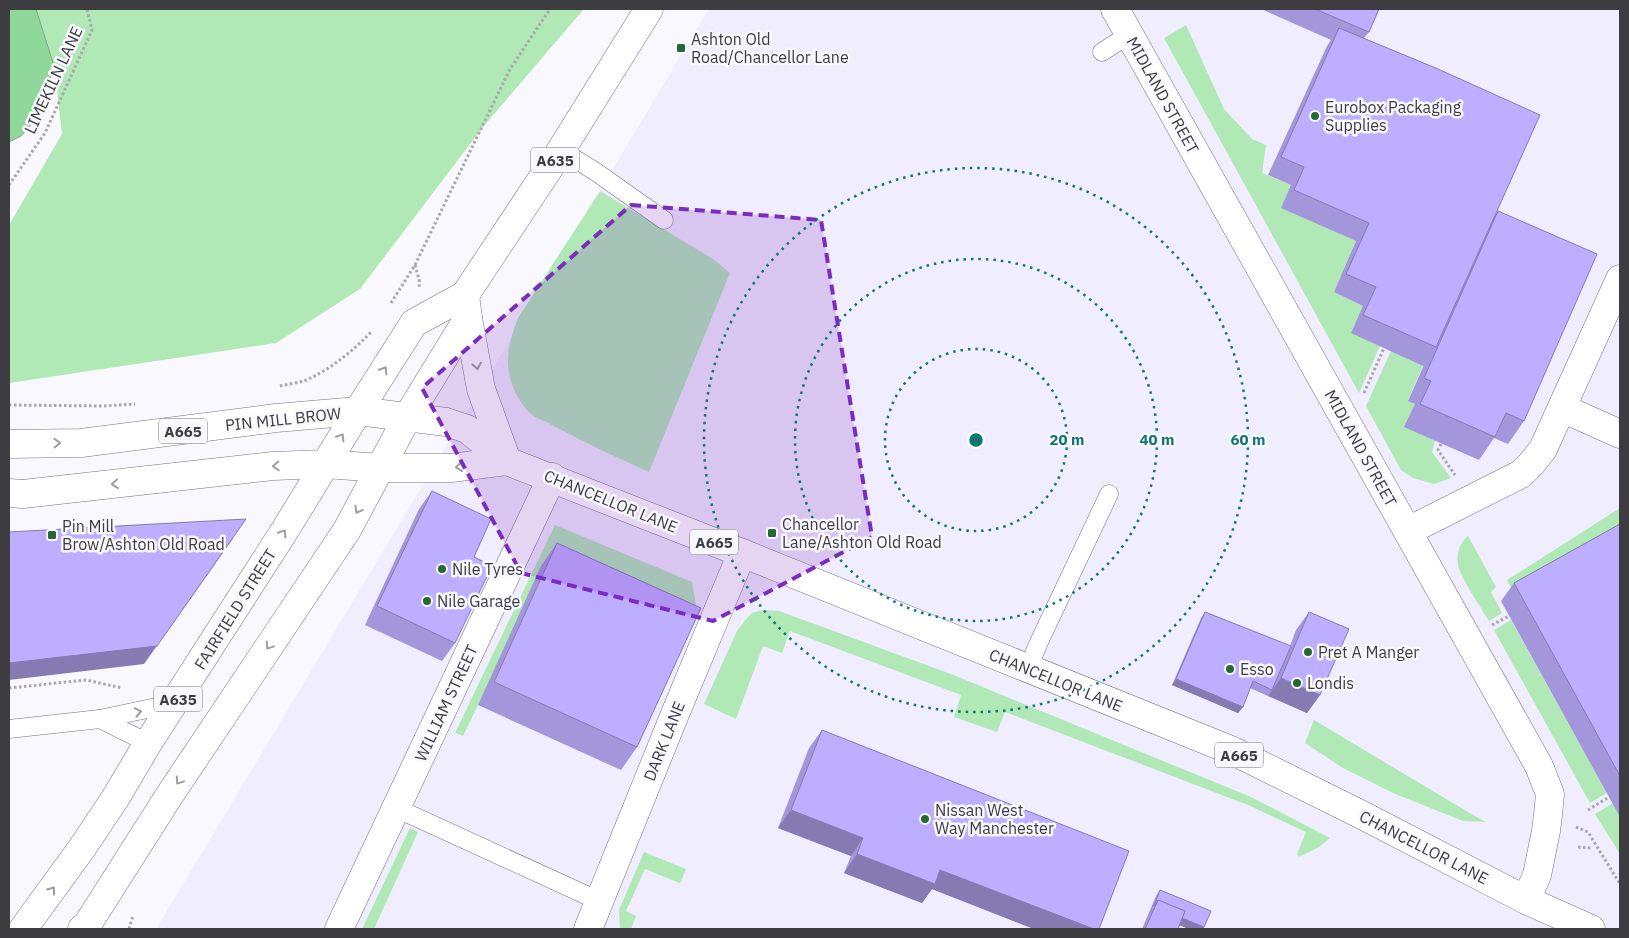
<svg xmlns="http://www.w3.org/2000/svg" width="1629" height="938" viewBox="0 0 1629 938" font-family="'IBM Plex Sans',sans-serif">
<style>
.built{fill:#efedfe}
.green{fill:#b0e9b6}
.water{fill:#90d899;stroke:#77a97e}
.lines{fill:none;stroke-linecap:round;stroke-linejoin:round}
.service-casing{stroke:#75737c;stroke-width:19}
.minor-casing{stroke:#75737c;stroke-width:29}
.trunk-casing{stroke:#75737c;stroke-width:29}
.path{stroke:#a8a7ac;stroke-width:3;stroke-dasharray:2.5 2.5;stroke-linecap:butt}
.service{stroke:#fff;stroke-width:18}
.minor{stroke:#fff;stroke-width:28}
.trunk{stroke:#fff;stroke-width:28}
.wall{fill:#a396db}
.shaded-wall{fill:#857ab2}
.building{fill:#beaeff;stroke:#857ab2}
.oneway{stroke:#9e9ea0}
.marked{fill:#7b2cbf;fill-opacity:0.2;stroke:#7b2cbf;stroke-width:4;stroke-dasharray:10 6;stroke-linejoin:round}
.ring{fill:none;stroke:#0f766e;stroke-width:2.5;stroke-dasharray:2.5 5}
.poi-dot{fill:#266833;stroke:#f9f8fe;stroke-width:2}
.labels{text-anchor:middle;dominant-baseline:central;stroke-width:5;stroke-linejoin:round;paint-order:stroke}
.shield{fill:#f9f8fe;stroke:#757479;stroke-width:1}
.shield-label{font-size:15px;font-weight:bold;fill:#3d3c40}
.poi-label{font-size:16px;fill:#3d3c40;stroke:#f9f8fe;text-anchor:start}
.street-label{font-size:16px;fill:#3d3c40;stroke:#f9f8fe}
.centre{fill:#0f766e;stroke:#f9f8fe;stroke-width:2.5}
.ring-label{font-size:15px;text-anchor:middle;font-weight:bold;fill:#0f766e;stroke:#f9f8fe;stroke-width:5;stroke-linejoin:round;paint-order:stroke}
</style>
<rect width="100%" height="100%" fill="#f9f8fe"/>
<polygon class="built" points="709,9 1620,9 1620,929 156,929"/>
<g class="green">
<polygon points="36,9 584,9 483,127 360,289 276,343 9,383 9,225 62,134 54,66"/>
<polygon points="1186,25 1224,109 1252,139 1266,145 1262,173 1291,185 1282,208 1356,241 1334,292 1363,306 1380,346 1359,393 1164,38"/>
<path d="M600 191 713 259 730 273 649 472C616 457 583 442 552 425 546 421 537 419 531 414 526 410 521 402 517 396 503 368 507 346 518 318Z"/>
<polygon points="1391,351 1423,366 1408,400 1415,404 1435,441 1432,452 1451,478 1434,484 1413,478 1401,470 1366,406"/>
<polygon points="1620,508 1620,529 1511,588 1507,580"/>
<polygon points="555,525 692,582 697,610 478,705 463,736 455,733"/>
<path d="M1468 536 1496 587 1491 592 1502 613 1489 621C1482 609 1460 577 1458 565 1456 553 1460 543 1468 536Z"/>
<polygon points="762,610 779,611 951,674 1251,797 1330,838 1319,847 1299,857 1297,854 1306,832 1248,805 1005,712 997,732 954,717 961,695 790,631 782,653 763,646 736,719 704,704 737,631 747,618 752,613"/>
<polygon points="1511,620 1607,793 1590,803 1494,630"/>
<polygon points="1314,720 1473,815 1486,822 1463,821 1393,793 1343,768 1305,743"/>
<polygon points="1613,803 1620,817 1620,854 1595,814"/>
<polygon points="410,828 418,832 374,929 362,929"/>
<polygon points="644,852 686,869 680,883 645,869 626,911 636,916 631,929 620,929 619,910"/>
</g>
<polygon class="water" points="9,9 36,9 54,66 36,119 21,136 9,142"/>
<g class="lines">
<defs>
<g id="service">
<polyline points="1102,52 1130,34"/>
<polyline points="561,150 596,172 664,220"/>
<polyline points="1028,668 1039,642 1109,494"/>
<polyline points="100,719 148,743"/>
<polyline points="9,729 100,719 175,703"/>
<polyline points="396,808 599,901"/>
</g>
<g id="minor">
<polyline points="1115,9 1539,766 1550,794 1548,815 1546,831 1537,875 1526,900"/>
<polyline points="1562,408 1620,434"/>
<polyline points="1408,531 1521,474 1532,463 1543,449 1620,279"/>
<polyline points="339,929 552,477"/>
<polyline points="588,929 675,714 742,553"/>
</g>
<g id="trunk">
<polyline points="468,318 481,389 507,461"/>
<polyline points="9,444 81,443 276,418 358,411 446,422 467,429 507,461 742,553 1233,751 1362,815 1526,900 1591,929"/>
<polyline points="9,493 23,494 273,466 325,464 381,468 451,468 507,461"/>
<polyline points="23,929 82,848 116,797 148,743 285,530 358,411 414,323 465,295 561,150 649,9"/>
<polyline points="82,929 87,925 169,796 347,530 408,416 468,318 465,295"/>
</g>
</defs>
<use href="#service" class="service-casing"/>
<use href="#minor" class="minor-casing"/>
<use href="#trunk" class="trunk-casing"/>
<g class="path">
<polyline points="9,185 45,133 92,30 87,9"/>
<polyline points="415,265 420,283 419,287"/>
<polyline points="391,303 415,265 510,69 550,9"/>
<path d="M280 386C288 384 297 383 304 381 330 370 353 351 372 331"/>
<polyline points="1364,393 1384,348"/>
<polyline points="9,405 103,406 135,404"/>
<polyline points="1441,444 1438,450 1455,475"/>
<polyline points="1492,625 1509,616"/>
<polyline points="9,688 86,680 122,688"/>
<polyline points="1588,810 1609,797"/>
<polyline points="1576,827 1588,832 1620,884"/>
<polyline points="1578,847 1592,848"/>
<polyline points="129,929 133,915"/>
</g>
<use href="#service" class="service"/>
<use href="#minor" class="minor"/>
<use href="#trunk" class="trunk"/>
</g>
<g class="wall">
<polygon points="1261,9 1379,9 1369,32 1364,38 1495,215 1498,211 1524,421 1508,444 1494,438 1479,460 1404,427 1415,404 1408,401 1424,365 1423,366 1351,333 1363,306 1334,292 1356,241 1281,208 1291,185 1268,175 1327,46 1331,40"/>
<polygon points="432,491 474,557 455,643 442,661 365,625 419,509"/>
<polygon points="1620,524 1620,817 1501,601 1514,583"/>
<polygon points="557,543 637,747 621,770 478,705 541,566"/>
<polygon points="1205,612 1290,646 1296,630 1309,612 1320,695 1307,713 1250,688 1243,707 1238,713 1172,685 1201,618"/>
<polygon points="822,730 1099,929 1034,929 932,889 922,903 844,873 851,856 778,828 809,748"/>
<polygon points="1160,890 1204,927 1203,929 1189,929 1179,925 1178,929 1142,929 1156,896"/>
</g>
<g class="shaded-wall">
<polygon points="234,537 144,664 9,680 9,663"/>
<polygon points="1281,678 1320,695 1307,713 1268,696"/>
<polygon points="1176,679 1243,707 1238,713 1172,685"/>
<polygon points="791,810 863,838 851,856 778,828"/>
<polygon points="857,854 940,870 1094,929 1034,929 932,889 922,903 844,873"/>
<polygon points="1155,907 1204,927 1203,929 1189,929 1152,914"/>
</g>
<g class="building">
<polygon points="1315,9 1379,9 1369,32"/>
<polygon points="1339,28 1438,69 1540,115 1436,347 1363,315 1376,287 1346,274 1369,223 1294,190 1304,167 1281,157"/>
<polygon points="1498,211 1597,254 1524,421 1506,413 1495,437 1420,404 1431,381 1424,378"/>
<polygon points="432,491 491,519 474,557 492,566 455,643 377,606"/>
<polygon points="246,519 157,646 9,663 9,532"/>
<polygon points="1620,524 1620,776 1514,583"/>
<polygon points="557,543 701,608 637,747 494,682"/>
<polygon points="1205,612 1291,646 1272,690 1253,681 1243,707 1176,679"/>
<polygon points="1309,612 1349,629 1320,695 1281,678"/>
<polygon points="822,730 1129,851 1099,929 1094,929 940,870 935,884 857,854 863,838 791,810"/>
<polygon points="1160,890 1211,911 1204,927 1182,918 1185,911 1158,900 1154,906"/>
<polygon points="1158,900 1185,911 1178,929 1145,929"/>
</g>
<defs><path id="oneway-chevron" d="M-2-3.5L2.5 0L-2 3.5" fill="none" stroke-width="1.6" stroke-linecap="round" stroke-linejoin="round" transform="scale(1.25)"/></defs>
<g class="oneway">
<use href="#oneway-chevron" transform="translate(477 366) rotate(81)"/>
<use href="#oneway-chevron" transform="translate(384 370) rotate(-58)"/>
<use href="#oneway-chevron" transform="translate(341 437) rotate(-58)"/>
<use href="#oneway-chevron" transform="translate(57 443) rotate(-2)"/>
<use href="#oneway-chevron" transform="translate(276 466) rotate(177)"/>
<use href="#oneway-chevron" transform="translate(459 467) rotate(173)"/>
<use href="#oneway-chevron" transform="translate(115 484) rotate(174)"/>
<use href="#oneway-chevron" transform="translate(358 510) rotate(119)"/>
<use href="#oneway-chevron" transform="translate(283 533) rotate(-58)"/>
<use href="#oneway-chevron" transform="translate(269 646) rotate(124)"/>
<use href="#oneway-chevron" transform="translate(138 712) rotate(-11)"/>
<use href="#oneway-chevron" transform="translate(179 781) rotate(124)"/>
<use href="#oneway-chevron" transform="translate(52 890) rotate(-54)"/>
</g>
<path class="marked" d="M631 205 821 220 872 537 713 621 521 573 422 388Z"/>
<g class="ring">
<circle cx="976" cy="440" r="91"/>
<circle cx="976" cy="440" r="181"/>
<circle cx="976" cy="440" r="272"/>
</g>
<g class="poi-dot">
<rect x="676" y="43" width="10" height="10" rx="2.5"/>
<circle cx="1315" cy="116" r="5"/>
<rect x="767" y="528" width="10" height="10" rx="2.5"/>
<rect x="47" y="530" width="10" height="10" rx="2.5"/>
<circle cx="442" cy="569" r="5"/>
<circle cx="427" cy="601" r="5"/>
<circle cx="1308" cy="652" r="5"/>
<circle cx="1230" cy="669" r="5"/>
<circle cx="1297" cy="683" r="5"/>
<circle cx="925" cy="819" r="5"/>
</g>
<g class="labels">
<g class="shield">
<rect x="531" y="147.5" width="48" height="25" rx="4"/>
<rect x="159" y="418.5" width="48" height="25" rx="4"/>
<rect x="690" y="529.5" width="48" height="25" rx="4"/>
<rect x="154" y="686.5" width="48" height="25" rx="4"/>
<rect x="1215" y="742.5" width="48" height="25" rx="4"/>
</g>
<g class="shield-label">
<text x="555" y="160">A635</text>
<text x="183" y="431">A665</text>
<text x="714" y="542">A665</text>
<text x="178" y="699">A635</text>
<text x="1239" y="755">A665</text>
</g>
<g class="poi-label">
<text x="691" y="39">Ashton Old<tspan x="691" dy="18">Road/Chancellor Lane</tspan></text>
<text x="1325" y="107">Eurobox Packaging<tspan x="1325" dy="18">Supplies</tspan></text>
<text x="782" y="524">Chancellor<tspan x="782" dy="18">Lane/Ashton Old Road</tspan></text>
<text x="62" y="526">Pin Mill<tspan x="62" dy="18">Brow/Ashton Old Road</tspan></text>
<text x="452" y="569">Nile Tyres</text>
<text x="437" y="601">Nile Garage</text>
<text x="1318" y="652">Pret A Manger</text>
<text x="1240" y="669">Esso</text>
<text x="1307" y="683">Londis</text>
<text x="935" y="810">Nissan West<tspan x="935" dy="18">Way Manchester</tspan></text>
</g>
<g class="street-label">
<text transform="translate(53 80) rotate(-65)">LIMEKILN LANE</text>
<text transform="translate(1163 95) rotate(61)">MIDLAND STREET</text>
<text transform="translate(283 419) rotate(-6)">PIN MILL BROW</text>
<text transform="translate(1361 448) rotate(61)">MIDLAND STREET</text>
<text transform="translate(611 501) rotate(22)">CHANCELLOR LANE</text>
<text transform="translate(235 609) rotate(-58)">FAIRFIELD STREET</text>
<text transform="translate(1056 680) rotate(22)">CHANCELLOR LANE</text>
<text transform="translate(446 703) rotate(-65)">WILLIAM STREET</text>
<text transform="translate(664 741) rotate(-68)">DARK LANE</text>
<text transform="translate(1424 847) rotate(27)">CHANCELLOR LANE</text>
</g>
</g>
<circle cx="976" cy="440" r="8" class="centre"/>
<g class="ring-label">
<text x="1067" y="445">20 m</text>
<text x="1157" y="445">40 m</text>
<text x="1248" y="445">60 m</text>
</g>
<rect width="1629" height="938" fill="none" stroke="#3d3c40" stroke-width="20"/>
</svg>
